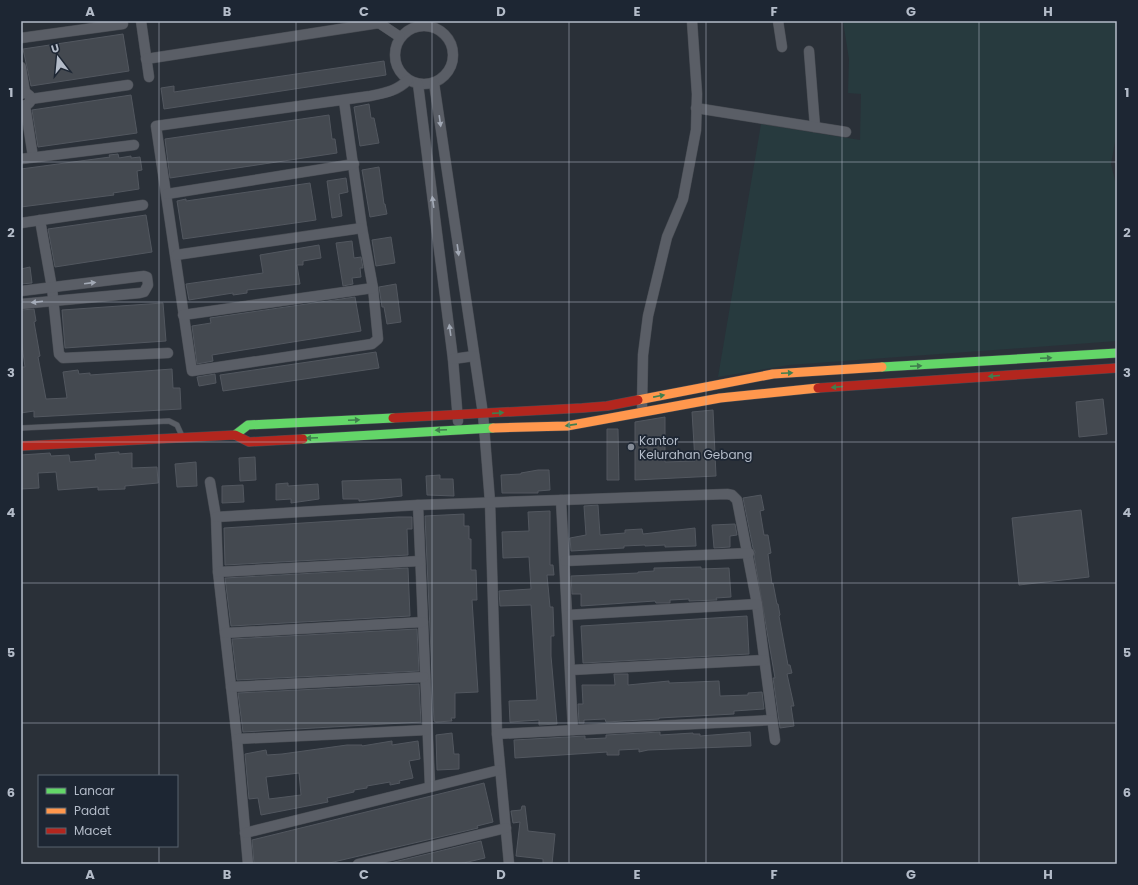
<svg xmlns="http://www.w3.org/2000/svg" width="1138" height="885" viewBox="0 0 1138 885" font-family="Poppins,sans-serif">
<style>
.green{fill:#273a3e}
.building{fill:#444950;stroke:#52575f;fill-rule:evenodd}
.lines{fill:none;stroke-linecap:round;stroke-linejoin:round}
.lane-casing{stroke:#484c53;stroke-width:6}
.street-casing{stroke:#484c53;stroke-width:11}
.fast-casing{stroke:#484c53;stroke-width:10}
.slow-casing{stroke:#484c53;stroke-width:10}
.jam-casing{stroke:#484c53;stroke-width:10}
.lane{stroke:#5a5e66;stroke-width:5}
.street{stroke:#5a5e66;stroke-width:10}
.fast{stroke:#63d668;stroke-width:9}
.slow{stroke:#ff974d;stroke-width:9}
.jam{stroke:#b3261e;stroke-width:9}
.oneway{fill:#a2a9b5}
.oneway2{fill:#407e4e}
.grid{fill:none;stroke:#b4bcc9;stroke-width:1;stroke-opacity:0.55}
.poi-dot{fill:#848b96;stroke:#1d2633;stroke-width:1.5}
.labels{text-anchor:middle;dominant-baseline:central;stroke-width:3.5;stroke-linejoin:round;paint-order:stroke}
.poi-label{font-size:12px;fill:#b4bcc9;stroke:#1d2633;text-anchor:start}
.neatline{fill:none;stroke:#b4bcc9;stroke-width:1.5}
.grid-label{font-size:13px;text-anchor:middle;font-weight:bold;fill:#b4bcc9}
</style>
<rect width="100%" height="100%" fill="#2a3038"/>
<polygon class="green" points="843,21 1117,21 1117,131 1111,164 1117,189 1117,341 789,365 718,377 761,124 860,140 861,94 848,93 849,59"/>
<g class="building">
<polygon points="123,34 129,71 31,86 23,49"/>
<polygon points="384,61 386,75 164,109 161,88 174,86 174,92"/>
<polygon points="131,95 137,133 38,147 32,110"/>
<polygon points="369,104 371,118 374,118 379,143 360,146 354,107"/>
<polygon points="329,115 332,139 335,139 337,153 170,178 165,139"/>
<polygon points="118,154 119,158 131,156 131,158 140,157 142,170 137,171 139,189 113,193 114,195 21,207 21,169 110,157 109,155"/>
<polygon points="379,167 384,204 385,204 387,214 370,217 362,170"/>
<polygon points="346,178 348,192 339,194 342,216 332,218 327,181"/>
<polygon points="310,183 316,220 183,239 177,201 186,199 186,201"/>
<polygon points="146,215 152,252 55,267 48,229"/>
<polygon points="391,237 395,263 376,266 372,240"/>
<polygon points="352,241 354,258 361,257 363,268 360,268 361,277 352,278 353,284 343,286 336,243"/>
<polygon points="319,245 321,258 303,261 303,265 297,265 300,284 247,290 247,293 233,295 233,293 189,300 186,284 263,273 260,255"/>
<polygon points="30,267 32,283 21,284 21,269"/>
<polygon points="396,284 401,322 387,324 384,307 382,307 379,287"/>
<polygon points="355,297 361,331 212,355 213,361 197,364 192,326 211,323 210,318"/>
<polygon points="163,303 166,341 65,348 62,310"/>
<polygon points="34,309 36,321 34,322 40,356 38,357 46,399 67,398 63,372 78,370 79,374 90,373 90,375 172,369 173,388 180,388 181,409 34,417 34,411 21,413 21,367 25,367 21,338 21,310"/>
<polygon points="376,352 379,368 223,391 220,375"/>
<polygon points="215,374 216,383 199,386 197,377"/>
<polygon points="1103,399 1107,434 1079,437 1076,402"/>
<polygon points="713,410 716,476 635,480 635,422 665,417 665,462 695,461 692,412"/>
<polygon points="607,429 618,429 619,480 607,480"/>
<polygon points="119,452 119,454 132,453 132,468 157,467 158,483 125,486 125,489 98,490 98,487 58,490 56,472 38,473 39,488 21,489 21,455 50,453 51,456 69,455 70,462 96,460 95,454"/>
<polygon points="255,457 256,480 240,481 239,458"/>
<polygon points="196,462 197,486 177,487 175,464"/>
<polygon points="538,470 549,470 550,490 538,491 538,493 502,493 501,475 521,474 521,473"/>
<polygon points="440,475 440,479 453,479 454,496 427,495 426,476"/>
<polygon points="401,479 402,496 359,501 359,499 343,499 342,481"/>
<polygon points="288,483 288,486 318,484 319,499 291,503 291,499 276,500 276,484"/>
<polygon points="243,485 244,502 222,503 222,486"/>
<polygon points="761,495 764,510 760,511 764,535 768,535 771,553 768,554 772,584 773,583 777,604 778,604 780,615 779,616 788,665 790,665 792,673 787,674 794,706 791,706 794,726 780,728 773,678 775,678 754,556 755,552 753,548 743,498"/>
<polygon points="598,505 600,535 625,533 625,530 642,529 643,534 695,528 696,546 665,547 665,545 645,546 645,545 624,546 624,548 571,551 570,538 586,535 584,506"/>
<polygon points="1081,510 1089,577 1019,585 1012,518"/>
<polygon points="550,511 550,565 553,565 554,575 547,575 550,607 553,607 554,636 551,636 551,656 557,724 539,725 539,720 510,722 509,701 537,700 531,605 500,606 499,591 531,589 529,557 503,558 502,532 529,531 528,512"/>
<polygon points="464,514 464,526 469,526 469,539 471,539 471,570 476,570 477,600 472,600 478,692 455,693 455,718 451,718 452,721 436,722 434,721 425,516"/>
<polygon points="398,517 412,517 412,529 407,529 408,555 225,565 224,528"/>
<polygon points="735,524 737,535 730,536 730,547 714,548 712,525"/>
<polygon points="701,567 701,569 729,568 731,597 716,598 717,600 689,601 689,599 670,600 670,603 656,603 655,601 581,606 581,594 572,594 571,576 638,573 638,572 654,571 654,568"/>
<polygon points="408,568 410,616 231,626 225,578"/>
<polygon points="747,616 749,654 583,663 581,626"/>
<polygon points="417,629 419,671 237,680 232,639"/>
<polygon points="614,674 628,674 628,685 669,681 669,683 719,681 720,696 748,695 748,693 762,692 764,709 734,711 734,714 659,718 659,719 606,722 605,719 584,720 584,723 579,723 578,704 583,704 582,685 615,685"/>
<polygon points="419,684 421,722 243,732 238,693"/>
<polygon points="660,732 660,735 693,733 693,734 700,734 700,736 750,732 751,746 648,750 639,752 639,749 619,750 619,755 607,755 607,752 515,758 514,740 585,736 585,739 606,738 606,735"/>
<polygon points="452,733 454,754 459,754 459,769 437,770 436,735"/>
<path d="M392 741V745L418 741 420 759 409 761 413 778 399 781 400 783 390 785V782L367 786V788L354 790V792L327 798 328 802 261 815 258 798 249 799 245 754 266 750 267 755 282 754 347 745H362V746ZM299 773 301 795 269 799 266 777Z"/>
<polygon points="484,783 493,822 477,826 478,828 325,864 254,864 252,840"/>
<polygon points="522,806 525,806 528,831 555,834 552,864 543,864 543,859 516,856 520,822 513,823 511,811 521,810"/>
<polygon points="481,841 485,858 459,864 386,864"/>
</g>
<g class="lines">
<defs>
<polyline id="lane" points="21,428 169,421 177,425 182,436"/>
<g id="street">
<polyline points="141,21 149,77"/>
<polyline points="778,21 782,47"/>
<circle cx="424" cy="55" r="29"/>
<polyline points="21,38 123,24"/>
<polyline points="809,51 815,127"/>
<polyline points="146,59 379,23 400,37"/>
<polyline points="21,67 25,92"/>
<polyline points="434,83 483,414 490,502 497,734 509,864"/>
<polyline points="418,84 453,359 458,421"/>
<polyline points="21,94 25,92 30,96 30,102 28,104"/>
<polyline points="31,99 128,85"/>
<path d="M344 101 362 228 373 288 378 339 372 344 192 371 156 126 370 96C385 93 397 91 408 80"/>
<polyline points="25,105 33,157"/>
<polyline points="696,108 846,132"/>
<polyline points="21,159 134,145"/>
<polyline points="167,194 354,164"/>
<polyline points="40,220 52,288 59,354 63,358 168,353"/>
<polyline points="21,223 143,205"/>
<polyline points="176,255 362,228"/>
<polyline points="21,291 144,276 147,277 148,285 144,292 140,293 21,304"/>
<polyline points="183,315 373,288"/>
<polyline points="453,359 474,356"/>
<polyline points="642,406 643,355 648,316 667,237 683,199 696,130 697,94 692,21"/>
<polyline points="210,482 216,517 218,572 237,739 248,864"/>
<polyline points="561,500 727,494 732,495 737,500 757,604 775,740"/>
<polyline points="418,505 430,786"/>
<polyline points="216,517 418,505 561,500 573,730"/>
<polyline points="565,561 749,553"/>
<polyline points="218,572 420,561"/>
<polyline points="568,615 757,604"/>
<polyline points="225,633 423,622"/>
<polyline points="571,670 764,660"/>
<polyline points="231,687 424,677"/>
<polyline points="497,734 772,720"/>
<polyline points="237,739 427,730"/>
<polyline points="245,833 499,770"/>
<polyline points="358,864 506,828"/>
</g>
<g id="fast">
<polyline points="882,367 1117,353"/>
<polyline points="235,435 248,425 393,418"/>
<polyline points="303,439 493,428"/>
</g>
<g id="slow">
<polyline points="638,400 773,374 882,367"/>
<polyline points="493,428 567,426 720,398 818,388"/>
</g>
<g id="jam">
<polyline points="818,388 1117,368"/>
<polyline points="393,418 582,408 607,406 638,400"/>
<polyline points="21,446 235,435 249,442 303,439"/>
</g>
</defs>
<use href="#lane" class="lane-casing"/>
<use href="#street" class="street-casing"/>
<use href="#fast" class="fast-casing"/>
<use href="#slow" class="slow-casing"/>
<use href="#jam" class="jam-casing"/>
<use href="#lane" class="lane"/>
<use href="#street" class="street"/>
<use href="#fast" class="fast"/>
<use href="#slow" class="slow"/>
<use href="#jam" class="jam"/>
</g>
<defs><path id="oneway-solid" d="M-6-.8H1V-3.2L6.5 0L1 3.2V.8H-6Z"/></defs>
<g class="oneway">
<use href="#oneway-solid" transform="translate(440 121) rotate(82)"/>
<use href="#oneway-solid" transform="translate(433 202) rotate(-98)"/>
<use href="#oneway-solid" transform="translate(458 250) rotate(82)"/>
<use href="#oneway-solid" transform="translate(90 283) rotate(-7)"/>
<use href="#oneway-solid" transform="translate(37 302) rotate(173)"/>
<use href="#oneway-solid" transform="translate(450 330) rotate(-98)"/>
</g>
<g class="oneway2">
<use href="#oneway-solid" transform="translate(1046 358) rotate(-3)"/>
<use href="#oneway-solid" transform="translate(916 366) rotate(-3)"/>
<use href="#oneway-solid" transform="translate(787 373) rotate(-3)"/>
<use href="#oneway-solid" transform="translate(994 376) rotate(175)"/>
<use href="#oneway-solid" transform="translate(837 387) rotate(175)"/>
<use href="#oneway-solid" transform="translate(659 396) rotate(-11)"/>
<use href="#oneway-solid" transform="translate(498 413) rotate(-4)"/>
<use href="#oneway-solid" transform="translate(354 420) rotate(-3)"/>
<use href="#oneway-solid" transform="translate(571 425) rotate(172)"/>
<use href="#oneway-solid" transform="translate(441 430) rotate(177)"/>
<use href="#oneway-solid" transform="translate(312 438) rotate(177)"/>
</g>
<path class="grid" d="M159 21V776M296 21V864M432 21V864M569 21V864M706 21V864M842 21V864M979 21V864M21 162H1117M21 302H1117M21 442H1117M21 583H1117M21 723H1117M159 846V864"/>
<circle class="poi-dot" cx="631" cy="447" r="4"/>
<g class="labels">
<g class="poi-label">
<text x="639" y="440">Kantor<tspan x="639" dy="14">Kelurahan Gebang</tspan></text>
</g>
</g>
<rect width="1138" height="885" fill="none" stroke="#1d2633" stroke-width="44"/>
<rect x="38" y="775" width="140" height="72" fill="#1d2633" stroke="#59626f"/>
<rect x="46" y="788" width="20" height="6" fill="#63d668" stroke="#59626f"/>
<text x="74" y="795" font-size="12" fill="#b4bcc9">Lancar</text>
<rect x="46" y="808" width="20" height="6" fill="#ff974d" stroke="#59626f"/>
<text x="74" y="815" font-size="12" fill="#b4bcc9">Padat</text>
<rect x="46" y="828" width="20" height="6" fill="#b3261e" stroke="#59626f"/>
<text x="74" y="835" font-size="12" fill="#b4bcc9">Macet</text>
<g transform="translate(58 58) rotate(344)" stroke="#1d2633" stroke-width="3" paint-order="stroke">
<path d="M0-3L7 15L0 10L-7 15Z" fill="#b4bcc9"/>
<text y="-6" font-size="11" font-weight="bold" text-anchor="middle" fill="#b4bcc9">U</text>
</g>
<rect x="22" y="22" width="1094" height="841" class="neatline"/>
<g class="grid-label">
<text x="90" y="16">A</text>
<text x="227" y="16">B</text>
<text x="364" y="16">C</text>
<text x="501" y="16">D</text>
<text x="637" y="16">E</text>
<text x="774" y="16">F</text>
<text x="911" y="16">G</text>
<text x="1048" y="16">H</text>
<text x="11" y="97">1</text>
<text x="1127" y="97">1</text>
<text x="11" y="237">2</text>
<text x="1127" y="237">2</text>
<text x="11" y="377">3</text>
<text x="1127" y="377">3</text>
<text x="11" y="517">4</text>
<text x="1127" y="517">4</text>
<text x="11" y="657">5</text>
<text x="1127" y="657">5</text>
<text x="11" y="797">6</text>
<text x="1127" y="797">6</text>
<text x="90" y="879">A</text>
<text x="227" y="879">B</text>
<text x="364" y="879">C</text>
<text x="501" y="879">D</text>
<text x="637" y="879">E</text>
<text x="774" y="879">F</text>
<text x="911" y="879">G</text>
<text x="1048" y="879">H</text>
</g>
</svg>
